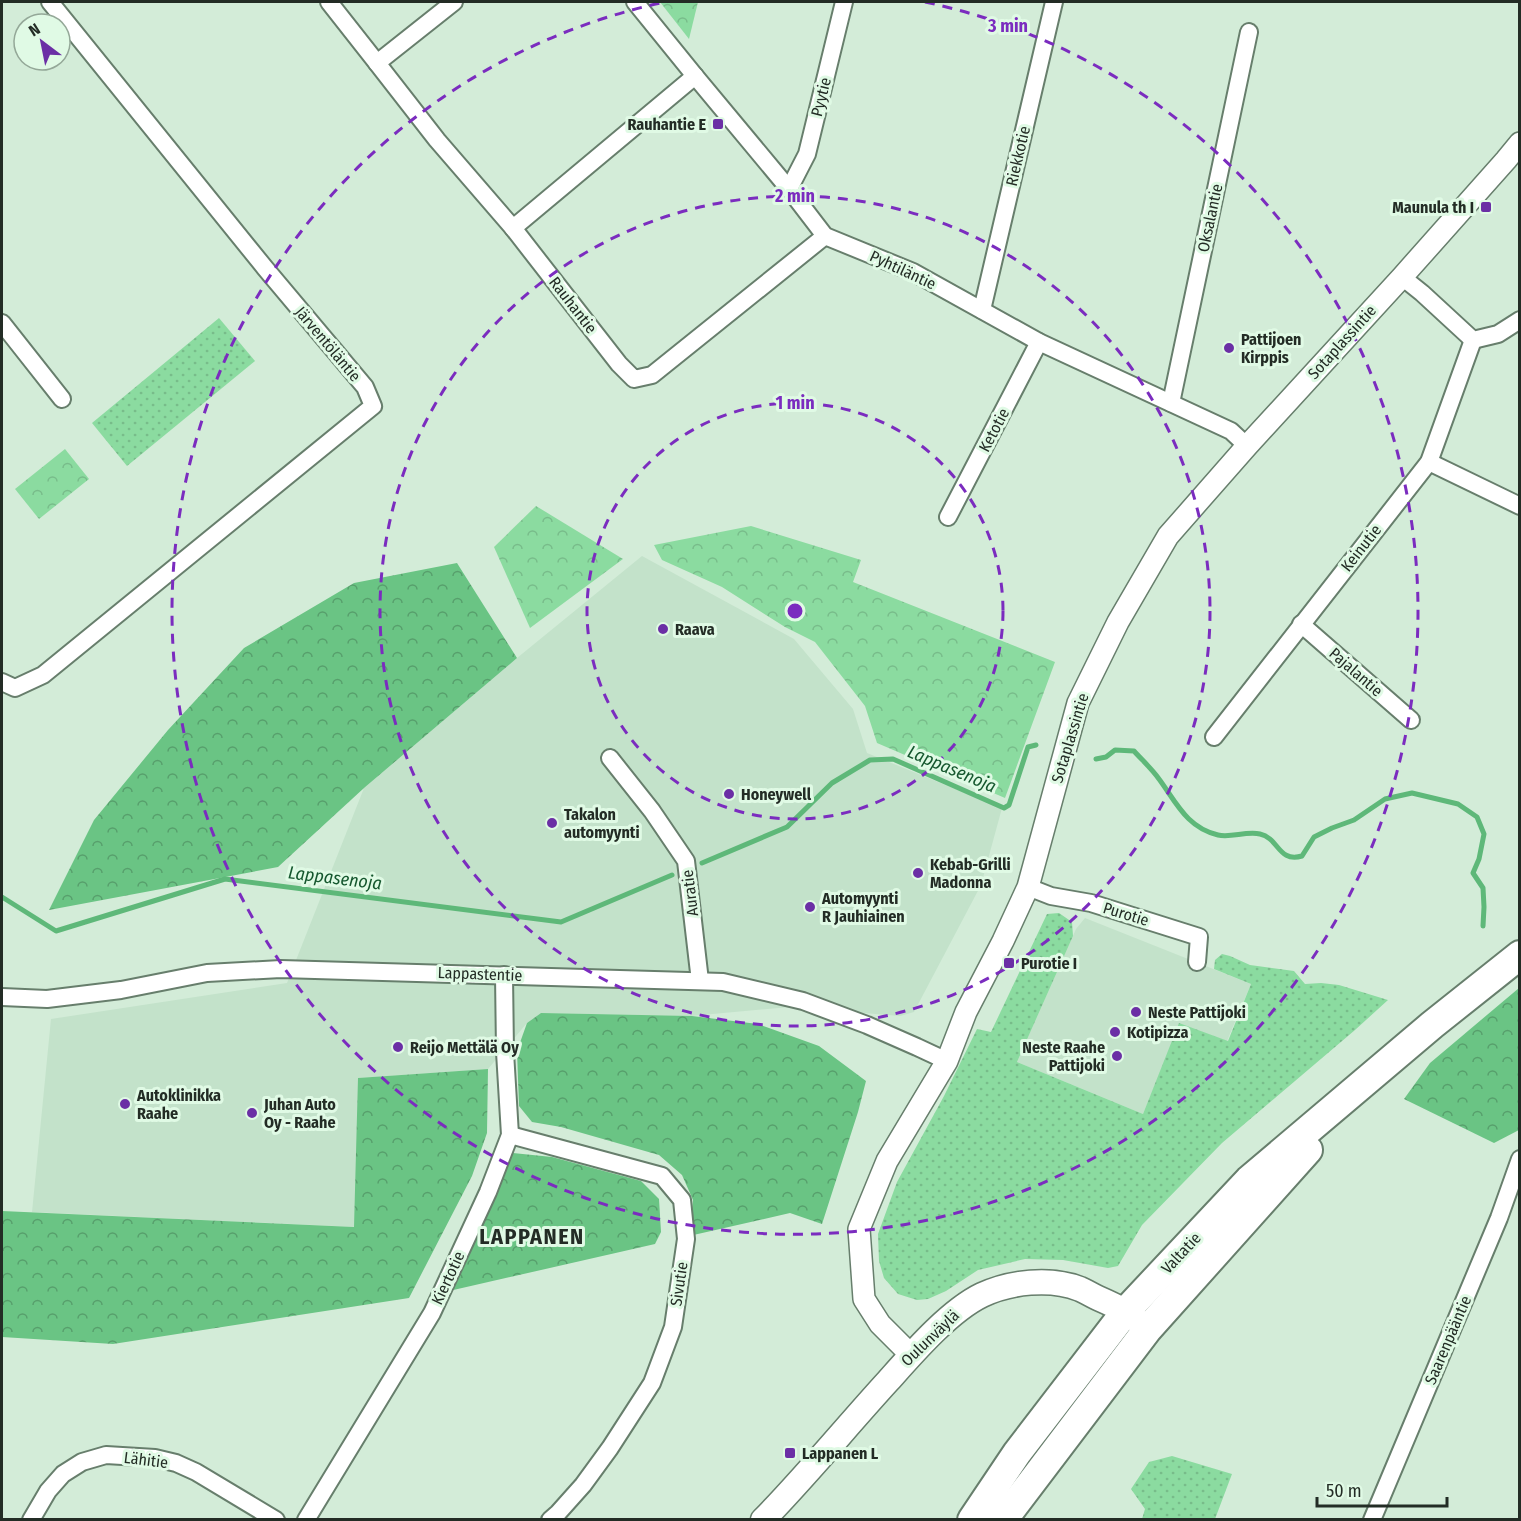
<svg xmlns="http://www.w3.org/2000/svg" width="1521" height="1521" viewBox="0 0 1521 1521" font-family="'Fira Sans Condensed',sans-serif">
<style>
.built{fill:#c3e2ca}
.grass{fill:url(#grass-dots)}
.forest{fill:url(#forest-crowns)}
.park{fill:url(#park-crowns)}
.lines{fill:none;stroke-linecap:round;stroke-linejoin:round}
.stream{stroke:#5eb879;stroke-width:5}
.minor-casing{stroke:#677e6c;stroke-width:20}
.tertiary-casing{stroke:#677e6c;stroke-width:24}
.secondary-casing{stroke:#677e6c;stroke-width:27}
.trunk-casing{stroke:#677e6c;stroke-width:32}
.minor{stroke:#fff;stroke-width:16}
.tertiary{stroke:#fff;stroke-width:21}
.secondary{stroke:#fff;stroke-width:24}
.trunk{stroke:#fff;stroke-width:28}
.ring{fill:none;stroke:#7b2cbf;stroke-width:3;stroke-dasharray:10 8}
.poi-dot{fill:#6b2fa5;stroke:#e0fae5;stroke-width:2}
.labels{text-anchor:middle;dominant-baseline:central;stroke-width:6;stroke-linejoin:round;paint-order:stroke}
.street-label{font-size:16px;fill:#232c25;stroke:#e0fae5}
.poi-label{font-size:16px;font-weight:bold;fill:#232c25;stroke:#e0fae5;text-anchor:start}
.water-label{font-size:18px;font-style:italic;fill:#15572e;stroke:#e0fae5}
.district-label{font-size:22px;font-weight:bold;letter-spacing:1.5px;fill:#232c25;stroke:#e0fae5}
.centre{fill:#7b2cbf;stroke:#e0fae5;stroke-width:3}
.ring-label{font-size:18px;text-anchor:middle;font-weight:bold;fill:#7b2cbf;stroke:#e0fae5;stroke-width:6;stroke-linejoin:round;paint-order:stroke}
</style>
<defs>
<pattern id="grass-dots" width="8" height="8" patternUnits="userSpaceOnUse" patternTransform="scale(1.5)"><rect width="8" height="8" fill="#8bdba0"/><path d="M2 2h.1M6 6h.1" fill="none" stroke="#78bc8a" stroke-width="1.8" stroke-linecap="round"/></pattern>
<pattern id="forest-crowns" width="20" height="18" patternUnits="userSpaceOnUse" patternTransform="scale(1.5)"><rect width="20" height="18" fill="#6ac484"/><path d="M2 6a3 3 0 1 1 6 0M12 15a3 3 0 1 1 6 0" fill="none" stroke="#579f6c"/></pattern>
<pattern id="park-crowns" width="20" height="18" patternUnits="userSpaceOnUse" patternTransform="scale(1.5)"><rect width="20" height="18" fill="#8bdba0"/><path d="M2 6a3 3 0 1 1 6 0M12 15a3 3 0 1 1 6 0" fill="none" stroke="#78bc8a"/></pattern>
</defs>
<rect width="100%" height="100%" fill="#d3ecd8"/>
<g class="built">
<polygon points="642,556 794,639 853,709 867,753 1002,808 981,885 914,1012 900,1016 790,1007 691,1016 541,1013 527,1023 488,1069 359,1078 355,1227 32,1212 51,1019 287,983 364,788 517,658"/>
<polygon points="1085,918 1251,984 1227,1041 1180,1024 1143,1114 1017,1062 1076,929"/>
</g>
<g class="grass">
<polygon points="219,318 255,361 127,466 92,423"/>
<polygon points="1059,913 1072,922 1073,936 1017,1062 1143,1114 1179,1023 1228,1041 1251,984 1214,969 1215,960 1222,954 1230,956 1250,965 1294,971 1305,984 1321,983 1339,985 1388,1000 1355,1030 1222,1143 1142,1225 1118,1266 1108,1268 1063,1260 1025,1259 978,1270 946,1291 928,1299 917,1300 898,1294 884,1278 879,1261 878,1234 897,1182 944,1096 977,1029 991,1032 1047,914"/>
<polygon points="1172,1456 1232,1474 1215,1519 1142,1519 1145,1509 1131,1489 1149,1462"/>
</g>
<g class="forest">
<polygon points="457,563 517,658 364,788 278,867 49,910 94,820 168,730 244,648 354,583"/>
<polygon points="1519,988 1519,1130 1494,1143 1404,1099 1430,1063"/>
<polygon points="541,1013 692,1016 758,1024 819,1046 866,1081 858,1112 822,1224 790,1213 689,1236 693,1200 682,1175 659,1155 561,1127 532,1122 519,1106 517,1051 527,1023"/>
<polygon points="488,1069 487,1133 472,1176 409,1298 113,1344 2,1337 2,1211 354,1227 358,1078"/>
<polygon points="513,1153 552,1157 641,1181 659,1199 661,1232 655,1244 449,1291"/>
</g>
<g class="park">
<polygon points="660,2 698,2 689,39"/>
<polygon points="65,449 89,479 39,519 15,489"/>
<polygon points="536,506 623,559 530,628 494,547"/>
<polygon points="751,526 861,560 853,582 1055,662 1005,798 877,743 865,706 815,642 785,627 722,587 662,560 654,545"/>
</g>
<g class="lines">
<g class="stream">
<path d="M1096 759 1106 757 1115 750 1134 751C1142 760 1152 769 1159 779 1176 802 1187 828 1218 835 1231 838 1246 831 1260 834 1279 838 1278 863 1302 856L1314 837 1332 828 1354 820 1385 799 1412 793 1458 804 1477 817 1484 834 1479 859 1473 873 1483 888 1484 907 1483 926"/>
<polyline points="702,863 787,827 832,783 870,760 893,759 1004,808 1009,805 1028,747 1036,745"/>
<polyline points="2,897 56,931 225,879 561,922 672,875"/>
</g>
<defs>
<g id="minor">
<polyline points="329,2 377,63 454,2"/>
<polyline points="635,2 695,76 789,189 825,236 913,272 1039,342 1231,431 1247,446"/>
<polyline points="377,63 437,140 513,228"/>
<polyline points="695,76 513,228 619,364 634,379 652,375 825,236"/>
<polyline points="789,189 807,154 844,2"/>
<polyline points="1402,277 1422,293 1473,340 1498,334 1520,320"/>
<polyline points="982,310 1054,2"/>
<polyline points="2,323 62,399"/>
<polyline points="1171,403 1249,32"/>
<polyline points="1429,462 1520,506"/>
<polyline points="948,517 1039,342"/>
<polyline points="1301,624 1411,720"/>
<polyline points="2,682 15,688 43,675 373,406 365,387 265,268 50,2"/>
<polyline points="1214,737 1429,462 1473,340"/>
<polyline points="610,758 652,811 686,861 700,981"/>
<polyline points="1028,887 1051,896 1091,903 1199,937 1197,962"/>
<polyline points="2,997 47,999 121,990 207,973 281,969 723,982 803,1001 867,1025 917,1047 947,1061"/>
<polyline points="510,1135 662,1176 682,1200 686,1239 673,1327 652,1383 610,1448 583,1485 558,1513 550,1520"/>
<polyline points="31,1520 48,1491 63,1474 82,1462 106,1455 155,1458 176,1463 196,1472 276,1520"/>
<polyline points="306,1520 432,1313 488,1192 510,1135 505,1052 504,975"/>
<polyline points="1372,1520 1499,1218 1520,1159"/>
</g>
<polyline id="tertiary" points="911,1355 880,1324 864,1299 859,1229 887,1161 947,1061 966,1012 1003,941 1028,887 1078,703 1118,622 1168,536 1247,446 1402,277 1506,160 1520,143"/>
<path id="secondary" d="M763 1520C806 1476 846 1427 888 1381 913 1353 949 1311 982 1295 1010 1282 1050 1277 1080 1289 1087 1292 1093 1296 1100 1299 1116 1306 1126 1311 1139 1322"/>
<g id="trunk">
<polyline points="972,1520 1017,1453 1126,1311 1249,1180 1432,1025 1520,955"/>
<polyline points="1003,1520 1147,1330 1308,1150"/>
</g>
</defs>
<use href="#minor" class="minor-casing"/>
<use href="#tertiary" class="tertiary-casing"/>
<use href="#secondary" class="secondary-casing"/>
<use href="#trunk" class="trunk-casing"/>
<use href="#minor" class="minor"/>
<use href="#tertiary" class="tertiary"/>
<use href="#secondary" class="secondary"/>
<use href="#trunk" class="trunk"/>
</g>
<g class="ring">
<circle cx="795" cy="611" r="208"/>
<circle cx="795" cy="611" r="415"/>
<path d="M925 2A623 623 0 1 1 665 2"/>
</g>
<g class="poi-dot">
<rect x="712" y="118" width="12" height="12" rx="3"/>
<rect x="1480" y="201" width="12" height="12" rx="3"/>
<circle cx="1229" cy="348" r="6"/>
<circle cx="663" cy="629" r="6"/>
<circle cx="729" cy="794" r="6"/>
<circle cx="552" cy="823" r="6"/>
<circle cx="918" cy="873" r="6"/>
<circle cx="810" cy="907" r="6"/>
<rect x="1003" y="957" width="12" height="12" rx="3"/>
<circle cx="1136" cy="1012" r="6"/>
<circle cx="1115" cy="1032" r="6"/>
<circle cx="398" cy="1047" r="6"/>
<circle cx="1117" cy="1056" r="6"/>
<circle cx="125" cy="1104" r="6"/>
<circle cx="252" cy="1113" r="6"/>
<rect x="784" y="1447" width="12" height="12" rx="3"/>
</g>
<g class="labels">
<g class="street-label">
<text transform="translate(821 97) rotate(-76)">Pyytie</text>
<text transform="translate(1018 156) rotate(-77)">Riekkotie</text>
<text transform="translate(1210 218) rotate(-78)">Oksalantie</text>
<text transform="translate(903 270) rotate(25)">Pyhtiläntie</text>
<text transform="translate(573 305) rotate(52)">Rauhantie</text>
<text transform="translate(1342 342) rotate(-48)">Sotaplassintie</text>
<text transform="translate(328 344) rotate(50)">Järventöläntie</text>
<text transform="translate(994 430) rotate(-62)">Ketotie</text>
<text transform="translate(1361 548) rotate(-52)">Keinutie</text>
<text transform="translate(1356 672) rotate(41)">Pajalantie</text>
<text transform="translate(1070 738) rotate(-73)">Sotaplassintie</text>
<text transform="translate(690 893) rotate(-97)">Auratie</text>
<text transform="translate(1126 914) rotate(17)">Purotie</text>
<text transform="translate(480 974) rotate(2)">Lappastentie</text>
<text transform="translate(1181 1253) rotate(-47)">Valtatie</text>
<text transform="translate(448 1278) rotate(-65)">Kiertotie</text>
<text transform="translate(679 1284) rotate(-82)">Sivutie</text>
<text transform="translate(930 1338) rotate(-44)">Oulunväylä</text>
<text transform="translate(1448 1340) rotate(-67)">Saarenpääntie</text>
<text transform="translate(146 1460) rotate(7)">Lähitie</text>
</g>
<g class="poi-label">
<text x="706" y="124" text-anchor="end">Rauhantie E</text>
<text x="1474" y="207" text-anchor="end">Maunula th I</text>
<text x="1241" y="339">Pattijoen<tspan x="1241" dy="18">Kirppis</tspan></text>
<text x="675" y="629">Raava</text>
<text x="741" y="794">Honeywell</text>
<text x="564" y="814">Takalon<tspan x="564" dy="18">automyynti</tspan></text>
<text x="930" y="864">Kebab-Grilli<tspan x="930" dy="18">Madonna</tspan></text>
<text x="822" y="898">Automyynti<tspan x="822" dy="18">R Jauhiainen</tspan></text>
<text x="1021" y="963">Purotie I</text>
<text x="1148" y="1012">Neste Pattijoki</text>
<text x="1127" y="1032">Kotipizza</text>
<text x="410" y="1047">Reijo Mettälä Oy</text>
<text x="1105" y="1047" text-anchor="end">Neste Raahe<tspan x="1105" dy="18">Pattijoki</tspan></text>
<text x="137" y="1095">Autoklinikka<tspan x="137" dy="18">Raahe</tspan></text>
<text x="264" y="1104">Juhan Auto<tspan x="264" dy="18">Oy - Raahe</tspan></text>
<text x="802" y="1453">Lappanen L</text>
</g>
<g class="water-label">
<text transform="translate(952 769) rotate(23)">Lappasenoja</text>
<text transform="translate(335 878) rotate(7)">Lappasenoja</text>
</g>
<g class="district-label">
<text x="532" y="1236">LAPPANEN</text>
</g>
</g>
<circle cx="795" cy="611" r="9" class="centre"/>
<g class="ring-label">
<text x="1008" y="32">3 min</text>
<text x="795" y="202">2 min</text>
<text x="795" y="409">1 min</text>
</g>
<rect width="1521" height="1521" fill="none" stroke="#232c25" stroke-width="6"/>
<g transform="translate(42 42) rotate(328)"><circle r="28" fill="#e0fae5" stroke="#94a898" stroke-width="1.5"/>
<path d="M0-4.5L10 22L0 15L-10 22Z" fill="#6b2fa5"/>
<text y="-9" font-size="16" font-weight="bold" text-anchor="middle" fill="#232c25">N</text>
</g>
<path d="M1317 1497v9h130v-9" fill="none" stroke="#232c25" stroke-width="3"/>
<text x="1326" y="1497" font-size="18" fill="#232c25" stroke="#e0fae5" stroke-width="4.5" paint-order="stroke">50 m</text>
</svg>
